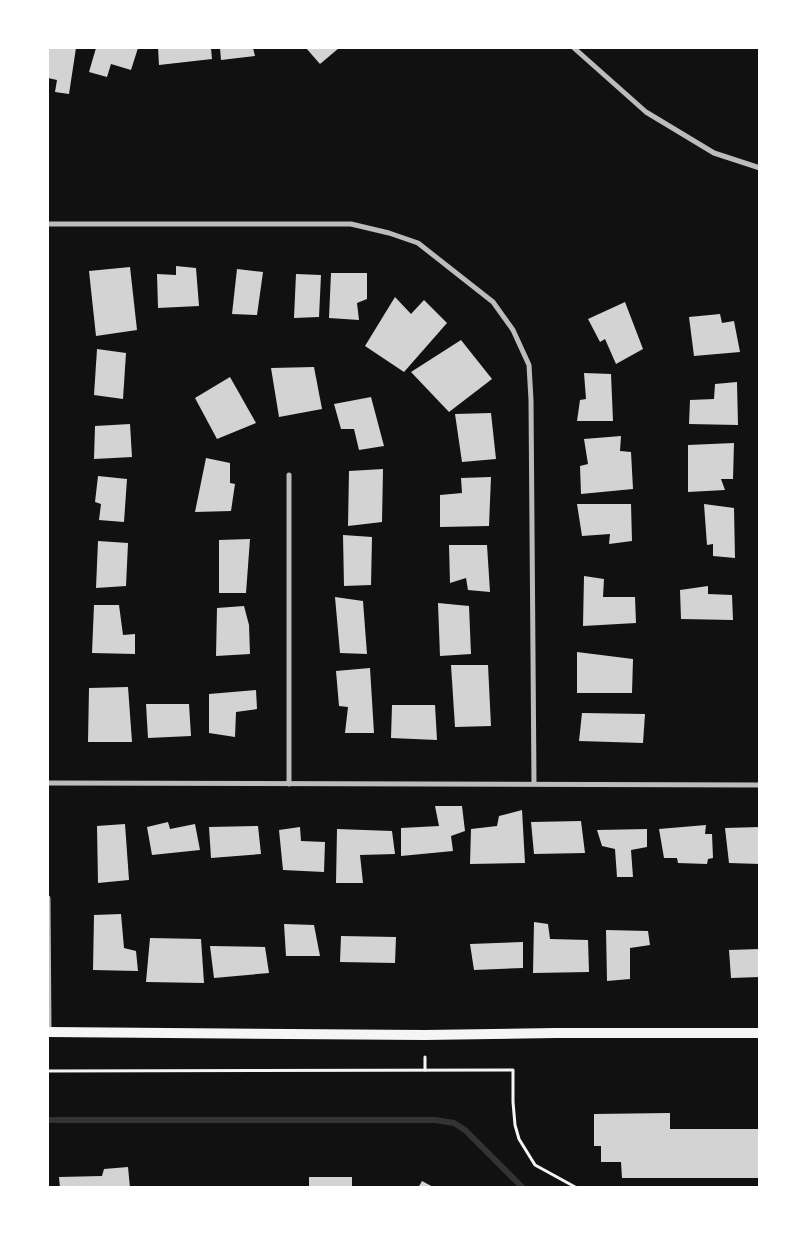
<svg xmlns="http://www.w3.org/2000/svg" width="807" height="1235" viewBox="0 0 807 1235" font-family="'IBM Plex Sans',sans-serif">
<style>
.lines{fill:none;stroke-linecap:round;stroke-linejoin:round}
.stream{stroke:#333;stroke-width:6}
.building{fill:#d3d3d3}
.path{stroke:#f5f5f5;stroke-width:3}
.minor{stroke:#bcbcbc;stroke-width:5}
.secondary{stroke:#f5f5f5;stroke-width:10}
</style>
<rect width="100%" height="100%" fill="#111"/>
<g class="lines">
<polyline class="stream" points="48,1120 435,1120 454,1123 465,1130 523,1188"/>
</g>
<g class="building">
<polygon points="48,48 76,48 69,94 55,92 57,80 48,78"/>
<polygon points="96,48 138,48 131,70 111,64 107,77 89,72"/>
<polygon points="158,48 211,48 212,59 159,65"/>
<polygon points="220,48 253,48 255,56 221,60"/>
<polygon points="306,48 339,48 320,64"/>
<polygon points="176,266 196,268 199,306 158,308 157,274 176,275"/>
<polygon points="130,267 137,330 96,336 89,271"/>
<polygon points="237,269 263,272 257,315 232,314"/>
<polygon points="331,273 367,273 367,299 357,303 359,320 329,318"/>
<polygon points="296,274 321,275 319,317 294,318"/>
<polygon points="395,297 411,314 424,300 447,323 404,372 365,346"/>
<polygon points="625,302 643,349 616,364 605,339 600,342 588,319"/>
<polygon points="720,314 722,323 734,321 740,352 694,356 689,317"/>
<polygon points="461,340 492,379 449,412 411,372"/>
<polygon points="97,349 126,353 123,399 94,395"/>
<polygon points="314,367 322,409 279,417 271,368"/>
<polygon points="584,373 611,374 613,421 577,421 580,400 586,399"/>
<polygon points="230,377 256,423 217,439 195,398"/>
<polygon points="737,382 738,425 689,424 690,400 714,399 715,384"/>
<polygon points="371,397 384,446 359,450 354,429 341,429 334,404"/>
<polygon points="491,413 496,459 462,462 455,414"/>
<polygon points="130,424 132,457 94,459 95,426"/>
<polygon points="621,436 620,451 631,452 633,489 581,494 580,466 588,464 584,439"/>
<polygon points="734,443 733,479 721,479 725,490 688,492 688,445"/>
<polygon points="206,458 230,463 230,483 235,484 231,511 195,512"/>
<polygon points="383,469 382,522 348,526 349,471"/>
<polygon points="98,476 127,479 124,522 99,520 101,504 95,502"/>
<polygon points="491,477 489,526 440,527 440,495 462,493 461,478"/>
<polygon points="577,504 631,504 632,541 609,544 610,534 582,536"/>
<polygon points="704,504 734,508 735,558 713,556 713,544 707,545"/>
<polygon points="343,535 372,537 371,585 344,586"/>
<polygon points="250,539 246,593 219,593 219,540"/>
<polygon points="98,541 128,543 126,586 96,588"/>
<polygon points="449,545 487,545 490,592 468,590 466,578 450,583"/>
<polygon points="584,576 604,579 603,597 635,597 636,623 583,626"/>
<polygon points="708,586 708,594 732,595 733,620 681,619 680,590"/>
<polygon points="335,597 363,601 367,654 340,653"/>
<polygon points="438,603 469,606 471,654 440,656"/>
<polygon points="94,605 119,605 123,635 135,634 135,654 92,653"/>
<polygon points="244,606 249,625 250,654 216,656 217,608"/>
<polygon points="577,652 633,659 632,693 577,693"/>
<polygon points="451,665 488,665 491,726 455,727"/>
<polygon points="370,668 374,733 345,733 348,707 339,706 336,671"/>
<polygon points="128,687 132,742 88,742 89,688"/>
<polygon points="256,690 257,709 236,712 235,737 209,733 209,694"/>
<polygon points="146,704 189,704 191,736 148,738"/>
<polygon points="392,705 435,705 437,740 391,738"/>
<polygon points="582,713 645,714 643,743 579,741"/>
<polygon points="435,806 462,806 465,831 451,836 453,851 401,856 401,828 439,826"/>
<polygon points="522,810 525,863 470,864 471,829 497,826 499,816"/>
<polygon points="581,821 585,853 534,854 531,822"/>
<polygon points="168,822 170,829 195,824 200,850 152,855 147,827"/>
<polygon points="125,824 129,880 98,883 97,826"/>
<polygon points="706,825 705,834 712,834 713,858 708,859 707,864 678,863 677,858 664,858 659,829"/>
<polygon points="258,826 261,854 211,858 209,827"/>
<polygon points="300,827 301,841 325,842 324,872 283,870 279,830"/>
<polygon points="760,827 760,864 729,863 725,828"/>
<polygon points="337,829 392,831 395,854 360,855 363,883 336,883"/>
<polygon points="647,829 647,847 631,850 633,877 617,877 615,849 602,846 597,830"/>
<polygon points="121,914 124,948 136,951 138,971 93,970 94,915"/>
<polygon points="534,922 548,924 550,939 588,940 589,972 533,973"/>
<polygon points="284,924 314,925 320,956 286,956"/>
<polygon points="606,930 648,931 650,945 630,948 630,979 607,981"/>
<polygon points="341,936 396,937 395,963 340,962"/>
<polygon points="150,938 201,939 204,983 146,982"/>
<polygon points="523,942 523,968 474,970 470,944"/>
<polygon points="210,946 265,947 269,973 214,978"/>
<polygon points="760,949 760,977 731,978 729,950"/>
<polygon points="670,1113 670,1129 760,1129 760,1178 622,1178 621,1162 601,1162 601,1146 594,1146 594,1114"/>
<polygon points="128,1167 130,1188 60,1188 59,1177 102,1176 104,1169"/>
<rect x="309" y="1177" width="43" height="11"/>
<polygon points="422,1181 435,1188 418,1188"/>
</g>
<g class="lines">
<g class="path">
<polyline points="425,1070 425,1057"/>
<polyline points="48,1071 513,1070 513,1102 515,1125 519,1139 535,1165 577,1188"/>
</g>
<g class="minor">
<polyline points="574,48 646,112 714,153 760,168"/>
<polyline points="48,224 351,224 389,233 418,243 493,302 513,330 529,365 531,400 534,784"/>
<polyline points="48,783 760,785"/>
<polyline points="289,784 289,475"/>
<polyline points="48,898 49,1032"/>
</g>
<polyline class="secondary" points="48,1032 425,1035 556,1033 760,1033"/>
</g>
<rect width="807" height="1235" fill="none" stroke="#ffffff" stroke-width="98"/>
</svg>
